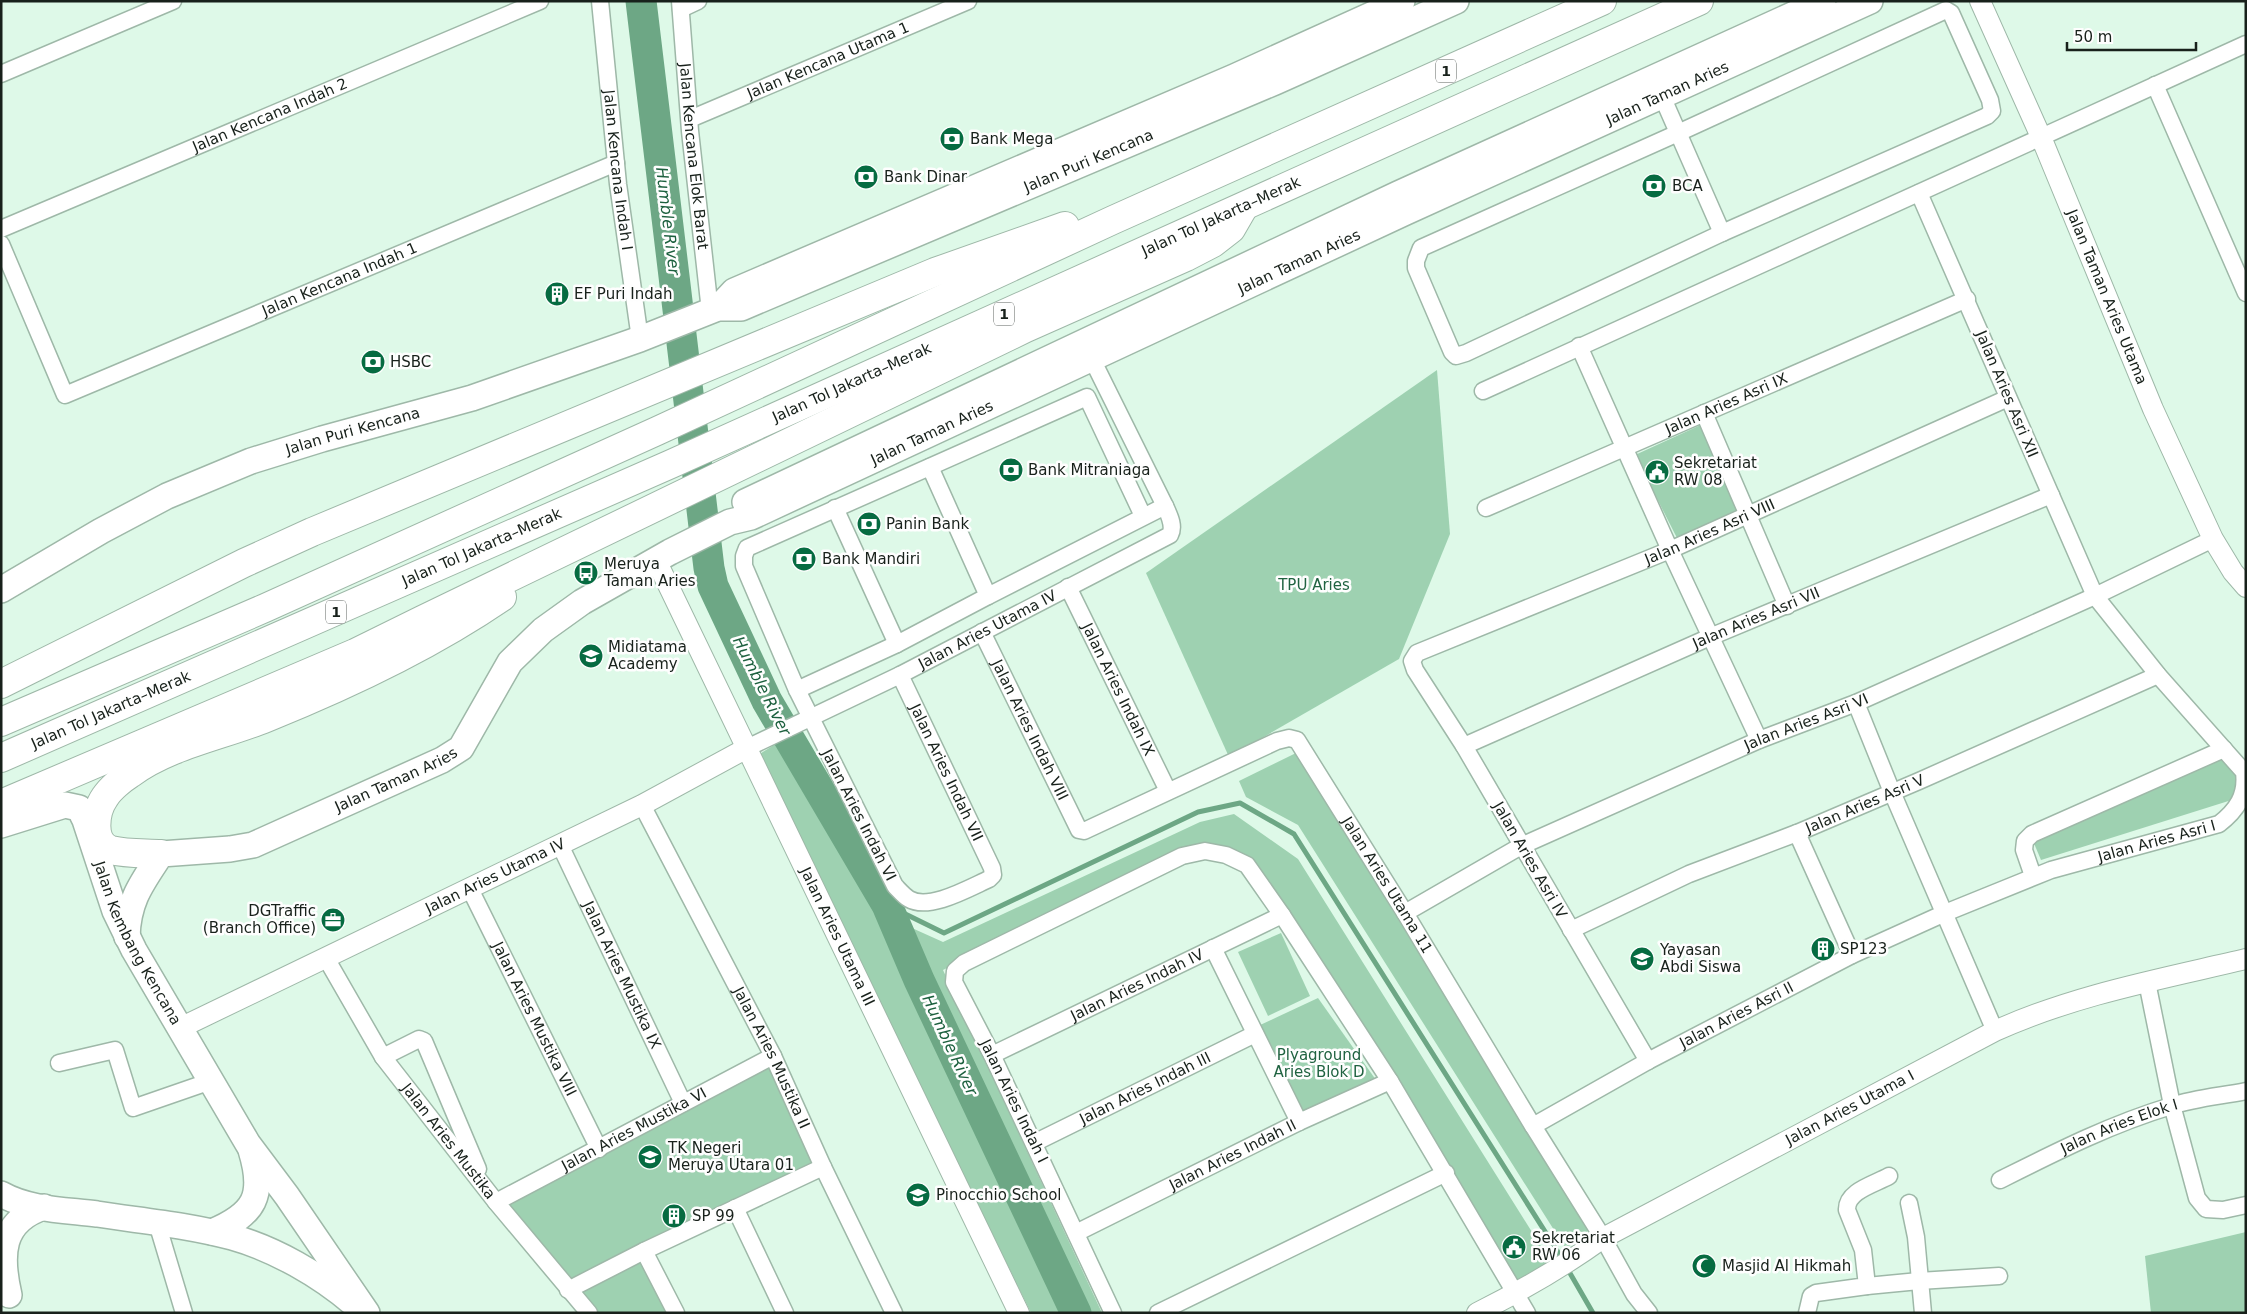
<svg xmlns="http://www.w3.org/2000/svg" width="2247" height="1314" viewBox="0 0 2247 1314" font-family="'DejaVu Sans',sans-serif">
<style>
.green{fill:#9ed1b1}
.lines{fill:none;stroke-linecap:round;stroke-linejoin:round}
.stream{stroke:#6da785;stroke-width:5}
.river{stroke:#6da785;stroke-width:31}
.minor-casing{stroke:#9eb8a8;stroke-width:19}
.tertiary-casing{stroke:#9eb8a8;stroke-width:22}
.primary-casing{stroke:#9eb8a8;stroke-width:28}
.motorway-casing{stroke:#9eb8a8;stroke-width:30}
.minor{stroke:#fff;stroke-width:16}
.tertiary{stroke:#fff;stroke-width:20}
.primary{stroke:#fff;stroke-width:25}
.motorway{stroke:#fff;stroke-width:28}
.labels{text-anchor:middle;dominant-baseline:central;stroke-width:5;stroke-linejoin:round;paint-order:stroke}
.shield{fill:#fefefe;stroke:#5d635f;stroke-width:1}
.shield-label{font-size:14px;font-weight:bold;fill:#18211b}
.street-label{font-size:15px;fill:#18211b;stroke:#fefefe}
.poi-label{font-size:15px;fill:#18211b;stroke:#fefefe;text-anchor:start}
.park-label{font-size:15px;fill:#206341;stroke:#fefefe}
.water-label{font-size:16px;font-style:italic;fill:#1c603e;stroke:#fefefe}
</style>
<rect width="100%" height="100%" fill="#def9e8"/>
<g class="green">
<polygon points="1437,370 1450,534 1399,659 1229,757 1146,573"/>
<polygon points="1705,423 1743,512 1677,538 1635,455"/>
<polygon points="782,740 883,912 1071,1313 1031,1313 758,755"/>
<polygon points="1296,753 1589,1230 1566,1249 1298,825 1246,797 1239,781"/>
<polygon points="2224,753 2246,776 2238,798 2041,860 2033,841"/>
<polygon points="1234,814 1298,859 1552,1264 1520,1284 1261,870 1219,851 1173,856 943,970 1102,1313 1085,1313 903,924 943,942 1200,822"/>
<polygon points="1281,933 1310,996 1268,1016 1238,952"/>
<polygon points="1318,998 1376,1080 1303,1114 1258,1026"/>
<polygon points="770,1066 817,1161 566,1282 502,1205"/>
<polygon points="2246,1232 2246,1313 2151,1313 2145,1256"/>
<polygon points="647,1259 674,1313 593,1313 576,1293"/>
</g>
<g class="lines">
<g class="stream">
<polyline points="887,905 944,933 1198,812 1240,803 1294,834 1563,1260"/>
<polyline points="1567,1268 1593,1313"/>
</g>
<polyline class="river" points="641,1 709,568 713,586 767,701 887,905 919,980 1076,1313"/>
<defs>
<g id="minor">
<path id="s1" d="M600 1 618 184 640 339"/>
<path id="s2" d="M680 1 690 131 710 311"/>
<polyline points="681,9 698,1"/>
<polygon points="1946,10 1951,13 1990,100 1992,111 1987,116 1722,233 1466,353 1456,356 1452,352 1416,268 1416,261 1421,248 1678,133"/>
<polyline points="1,74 173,1"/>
<polyline points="2155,85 2246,293"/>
<polyline points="1658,87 1722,233"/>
<path id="s3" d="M690 119 968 1"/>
<path id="s4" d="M1 229 540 1"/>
<path id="s5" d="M1 244 65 395 616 163"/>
<polyline points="1579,346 1670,550 1759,740"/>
<polyline points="1483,391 2246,44"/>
<polyline points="1704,413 1787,606"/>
<polyline points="930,467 988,596 1165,506"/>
<polyline points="835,508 897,644 988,596"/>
<path id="s6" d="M1486 508 1967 299"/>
<path id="s7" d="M1068 587 1168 791"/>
<path id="s8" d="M982 632 1079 830 1084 831 1277 741 1289 738 1297 740 1405 913 1533 1126 1603 1238 1634 1294 1649 1313"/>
<path id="s9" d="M900 675 992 868 993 875 989 879C969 888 929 911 909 899 904 896 899 890 895 886L797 690 744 566V556L747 548 1087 397 1143 516"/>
<polyline points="797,690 897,644"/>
<polyline points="1856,703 1892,792 1995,1031"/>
<path id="s10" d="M1464 746 1710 637 2051 495"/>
<path id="s11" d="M747 748 900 675 1170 535C1175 526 1169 515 1165 506L1088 351"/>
<path id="s12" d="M642 805 773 1056 823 1167 894 1313"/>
<polyline points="1797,833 1852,955"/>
<path id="s13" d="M560 845 683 1103"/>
<polyline points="2033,876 2024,850 2025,841 2032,834 2224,749"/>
<path id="s14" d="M470 889 599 1149"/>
<path id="s15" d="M1405 913 1521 846 1759 740 1856 703 2095 596 2213 539"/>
<path id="s16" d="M1571 930 1689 874 1797 833 1919 781 2158 675"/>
<polyline points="1213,948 1299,1122"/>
<path id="s17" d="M326 958 383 1057 496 1202 589 1313"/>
<polyline points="2147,982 2172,1105 2197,1198 2206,1209 2223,1210 2246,1205"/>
<path id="s18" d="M992 1055 1282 915"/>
<polyline points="383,1057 419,1039 424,1041 478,1169"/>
<path id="s19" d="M1648 1061 1464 746 1415 670 1412 661 1417 653 1670 550 2008 398"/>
<polyline points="59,1063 115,1050 133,1108 211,1081"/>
<path id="s20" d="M1533 1126 1648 1061 1852 955 1945 913 2051 870 2219 824C2237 810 2247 795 2244 772L2158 675 2095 596 1919 193"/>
<path id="s21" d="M1034 1143 1255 1034"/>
<path id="s22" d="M2000 1180C2056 1152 2111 1124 2171 1106 2195 1098 2221 1096 2246 1091"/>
<path id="s23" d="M496 1202 773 1056"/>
<polyline points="1909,1203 1916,1237 1923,1313"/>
<polyline points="735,1208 785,1313"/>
<polyline points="157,1223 184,1313"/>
<path id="s24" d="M1076 1233 1299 1122 1390 1081"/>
<polyline points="644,1251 676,1313"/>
<polyline points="1867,1286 1919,1281 1999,1276"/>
<polyline points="568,1290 644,1251 823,1167"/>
<polyline points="1113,1313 992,1055 954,982 955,971 964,963 1182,856 1205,851 1226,855 1247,865 1282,915 1390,1081 1527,1313"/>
<polyline points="1158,1313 1446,1173"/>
<path d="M1807 1313 1811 1296 1816 1293 1867 1286 1863 1250 1847 1210C1846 1191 1875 1184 1889 1176"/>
</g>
<g id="tertiary">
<path id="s25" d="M1980 1 2041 137 2153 409 2213 539 2233 572 2246 587"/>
<path id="s26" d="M656 560 1019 1313"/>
<path id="s27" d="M180 1028 642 805 747 748"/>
<path id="s28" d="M1477 1313C1521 1291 1563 1267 1603 1238L1995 1031C2074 995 2161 979 2246 959"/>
</g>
<g id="primary">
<polyline points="718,308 734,291 1234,77 1402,1"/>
<polyline points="745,502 1398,194 1823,1"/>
<path id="s29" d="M1 590 101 531 167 496 251 461 322 439 472 398 640 339 718 308H741L1275 82 1456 1"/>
<path id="s30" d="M1 825 65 805 79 808 85 820 115 911 134 950 248 1144 287 1196 367 1313"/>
<path id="s31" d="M127 937C128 900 142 883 161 854L230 849 253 845 442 760 461 748 510 662 543 630 582 602 670 552 730 522 751 517 1406 212 1870 1"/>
<path d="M1 1194C29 1210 66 1210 97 1214 142 1221 188 1225 232 1237 275 1249 320 1275 354 1304"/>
<path d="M212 1232C255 1214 265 1196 251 1150"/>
<path d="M9 1295C0 1256 0 1221 44 1207"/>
</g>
<g id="motorway">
<polyline points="1,684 244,563 312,532 935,272 1065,226"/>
<polyline points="1,722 265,608 657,431 1113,220 1602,1"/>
<path id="s32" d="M1 758 671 464 1699 1"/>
<polyline points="1,804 355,653 422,620 1026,328 1186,257 1213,243 1231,229 1242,210"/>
<path d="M161 854C145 853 126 854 111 850 90 843 95 811 105 797 110 789 122 779 130 774 169 745 222 736 266 718 348 685 429 647 502 597"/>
</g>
</defs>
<use href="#minor" class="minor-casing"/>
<use href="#tertiary" class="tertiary-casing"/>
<use href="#primary" class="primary-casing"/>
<use href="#motorway" class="motorway-casing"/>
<use href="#minor" class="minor"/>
<use href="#tertiary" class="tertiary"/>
<use href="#primary" class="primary"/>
<use href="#motorway" class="motorway"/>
</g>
<defs>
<symbol id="bank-disc" viewBox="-11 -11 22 22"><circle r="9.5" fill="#066b41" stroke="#fefefe"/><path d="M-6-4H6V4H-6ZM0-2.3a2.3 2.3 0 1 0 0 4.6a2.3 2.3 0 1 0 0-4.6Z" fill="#fff"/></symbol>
<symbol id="building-disc" viewBox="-11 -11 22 22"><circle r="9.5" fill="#066b41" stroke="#fefefe"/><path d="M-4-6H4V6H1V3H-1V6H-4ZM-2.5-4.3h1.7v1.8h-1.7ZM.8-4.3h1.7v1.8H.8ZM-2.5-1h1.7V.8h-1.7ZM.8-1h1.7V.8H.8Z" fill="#fff"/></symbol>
<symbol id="civic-disc" viewBox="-11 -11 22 22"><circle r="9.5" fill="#066b41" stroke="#fefefe"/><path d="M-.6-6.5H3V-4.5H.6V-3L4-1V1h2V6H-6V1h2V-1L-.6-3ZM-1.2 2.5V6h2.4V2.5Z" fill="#fff"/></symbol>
<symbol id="bus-disc" viewBox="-11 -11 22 22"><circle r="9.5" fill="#066b41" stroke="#fefefe"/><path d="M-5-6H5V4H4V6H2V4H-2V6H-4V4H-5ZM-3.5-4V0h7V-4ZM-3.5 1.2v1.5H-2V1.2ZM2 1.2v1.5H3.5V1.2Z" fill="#fff"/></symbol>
<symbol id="school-disc" viewBox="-11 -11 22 22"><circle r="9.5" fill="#066b41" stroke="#fefefe"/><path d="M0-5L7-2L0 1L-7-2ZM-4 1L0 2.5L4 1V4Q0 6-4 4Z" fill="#fff"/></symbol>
<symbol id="office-disc" viewBox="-11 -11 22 22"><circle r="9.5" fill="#066b41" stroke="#fefefe"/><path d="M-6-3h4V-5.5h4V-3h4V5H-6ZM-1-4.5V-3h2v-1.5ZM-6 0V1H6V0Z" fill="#fff"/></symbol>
<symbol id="university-disc" viewBox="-11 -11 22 22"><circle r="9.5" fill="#066b41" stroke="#fefefe"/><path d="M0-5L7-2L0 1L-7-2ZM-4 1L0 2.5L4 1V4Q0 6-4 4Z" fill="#fff"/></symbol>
<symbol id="mosque-disc" viewBox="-11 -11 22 22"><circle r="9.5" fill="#066b41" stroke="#fefefe"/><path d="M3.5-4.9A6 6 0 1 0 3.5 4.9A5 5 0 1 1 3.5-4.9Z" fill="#fff"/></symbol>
</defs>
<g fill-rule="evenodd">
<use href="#bank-disc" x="938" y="125" width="28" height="28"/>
<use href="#bank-disc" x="852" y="163" width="28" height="28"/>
<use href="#bank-disc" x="1640" y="172" width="28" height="28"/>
<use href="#building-disc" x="543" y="280" width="28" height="28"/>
<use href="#bank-disc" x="359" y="348" width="28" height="28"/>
<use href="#bank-disc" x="997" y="456" width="28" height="28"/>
<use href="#civic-disc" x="1643" y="458" width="28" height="28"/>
<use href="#bank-disc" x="855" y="510" width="28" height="28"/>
<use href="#bank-disc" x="790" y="545" width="28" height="28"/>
<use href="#bus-disc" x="572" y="559" width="28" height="28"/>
<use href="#school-disc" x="577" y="642" width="28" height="28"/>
<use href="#office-disc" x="319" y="906" width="28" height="28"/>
<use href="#building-disc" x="1809" y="935" width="28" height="28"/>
<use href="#university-disc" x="1628" y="945" width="28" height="28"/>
<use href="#school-disc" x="636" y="1143" width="28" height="28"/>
<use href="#school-disc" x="904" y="1181" width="28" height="28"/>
<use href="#building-disc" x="660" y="1202" width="28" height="28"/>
<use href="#civic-disc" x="1500" y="1233" width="28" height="28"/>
<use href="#mosque-disc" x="1690" y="1252" width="28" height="28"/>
</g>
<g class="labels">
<g class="shield">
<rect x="1436" y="59.5" width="20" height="23" rx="4"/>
<rect x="994" y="302.5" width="20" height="23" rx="4"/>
<rect x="326" y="600.5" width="20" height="23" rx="4"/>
</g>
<g class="shield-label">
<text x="1446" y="71">1</text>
<text x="1004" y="314">1</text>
<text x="336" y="612">1</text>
</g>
<g class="street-label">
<text stroke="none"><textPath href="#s3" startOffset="150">Jalan Kencana Utama 1</textPath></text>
<text stroke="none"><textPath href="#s31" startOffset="1806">Jalan Taman Aries</textPath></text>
<text stroke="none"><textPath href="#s4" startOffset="292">Jalan Kencana Indah 2</textPath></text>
<text stroke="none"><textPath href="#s2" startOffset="156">Jalan Kencana Elok Barat</textPath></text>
<text stroke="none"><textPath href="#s29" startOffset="1174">Jalan Puri Kencana</textPath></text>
<text stroke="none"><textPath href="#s1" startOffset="170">Jalan Kencana Indah I</textPath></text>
<text stroke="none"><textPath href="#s32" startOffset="1335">Jalan Tol Jakarta–Merak</textPath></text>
<text stroke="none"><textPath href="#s31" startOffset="1401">Jalan Taman Aries</textPath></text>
<text stroke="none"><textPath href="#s5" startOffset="462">Jalan Kencana Indah 1</textPath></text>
<text stroke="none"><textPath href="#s25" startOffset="322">Jalan Taman Aries Utama</textPath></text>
<text stroke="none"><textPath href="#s32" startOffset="930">Jalan Tol Jakarta–Merak</textPath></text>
<text transform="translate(2007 394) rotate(67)">Jalan Aries Asri XII</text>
<text stroke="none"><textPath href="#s6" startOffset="262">Jalan Aries Asri IX</textPath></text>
<text stroke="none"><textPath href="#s29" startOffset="388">Jalan Puri Kencana</textPath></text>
<text stroke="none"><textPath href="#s31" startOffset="996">Jalan Taman Aries</textPath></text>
<text stroke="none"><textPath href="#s19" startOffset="791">Jalan Aries Asri VIII</textPath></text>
<text stroke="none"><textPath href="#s32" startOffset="525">Jalan Tol Jakarta–Merak</textPath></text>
<text stroke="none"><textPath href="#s10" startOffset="319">Jalan Aries Asri VII</textPath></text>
<text stroke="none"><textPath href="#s11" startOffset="268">Jalan Aries Utama IV</textPath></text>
<text stroke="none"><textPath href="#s7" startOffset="114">Jalan Aries Indah IX</textPath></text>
<text stroke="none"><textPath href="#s32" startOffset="120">Jalan Tol Jakarta–Merak</textPath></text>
<text stroke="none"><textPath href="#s15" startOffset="445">Jalan Aries Asri VI</textPath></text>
<text stroke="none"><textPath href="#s8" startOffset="109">Jalan Aries Indah VIII</textPath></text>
<text stroke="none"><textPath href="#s9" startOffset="108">Jalan Aries Indah VII</textPath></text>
<text stroke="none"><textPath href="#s31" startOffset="341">Jalan Taman Aries</textPath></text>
<text stroke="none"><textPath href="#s16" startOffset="320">Jalan Aries Asri V</textPath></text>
<text transform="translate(859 815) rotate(63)">Jalan Aries Indah VI</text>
<text stroke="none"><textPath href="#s20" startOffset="688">Jalan Aries Asri I</textPath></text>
<text transform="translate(1530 860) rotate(60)">Jalan Aries Asri IV</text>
<text stroke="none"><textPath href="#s27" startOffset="350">Jalan Aries Utama IV</textPath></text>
<text stroke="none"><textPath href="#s8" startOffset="630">Jalan Aries Utama 11</textPath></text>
<text stroke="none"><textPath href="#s26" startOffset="418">Jalan Aries Utama III</textPath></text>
<text stroke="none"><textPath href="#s30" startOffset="229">Jalan Kembang Kencana</textPath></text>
<text stroke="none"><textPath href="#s13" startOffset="144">Jalan Aries Mustika IX</textPath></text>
<text stroke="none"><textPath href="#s18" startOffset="161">Jalan Aries Indah IV</textPath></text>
<text stroke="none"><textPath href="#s20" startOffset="232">Jalan Aries Asri II</textPath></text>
<text stroke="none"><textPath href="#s14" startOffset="145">Jalan Aries Mustika VIII</textPath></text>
<text stroke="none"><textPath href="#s12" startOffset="284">Jalan Aries Mustika II</textPath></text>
<text stroke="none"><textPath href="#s21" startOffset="124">Jalan Aries Indah III</textPath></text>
<text transform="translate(1014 1101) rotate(64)">Jalan Aries Indah I</text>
<text stroke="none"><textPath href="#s28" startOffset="426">Jalan Aries Utama I</textPath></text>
<text stroke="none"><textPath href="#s22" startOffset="131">Jalan Aries Elok I</textPath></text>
<text stroke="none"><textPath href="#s23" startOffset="156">Jalan Aries Mustika VI</textPath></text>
<text stroke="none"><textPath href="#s17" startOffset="221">Jalan Aries Mustika</textPath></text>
<text stroke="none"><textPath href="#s24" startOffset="175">Jalan Aries Indah II</textPath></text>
</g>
<g class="poi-label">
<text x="970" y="139">Bank Mega</text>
<text x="884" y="177">Bank Dinar</text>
<text x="1672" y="186">BCA</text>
<text x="574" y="294">EF Puri Indah</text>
<text x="390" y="362">HSBC</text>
<text x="1674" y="463">Sekretariat<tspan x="1674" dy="17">RW 08</tspan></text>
<text x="1028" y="470">Bank Mitraniaga</text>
<text x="886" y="524">Panin Bank</text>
<text x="822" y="559">Bank Mandiri</text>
<text x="604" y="564">Meruya<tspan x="604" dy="17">Taman Aries</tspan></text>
<text x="608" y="647">Midiatama<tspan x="608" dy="17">Academy</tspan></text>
<text x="316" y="911" text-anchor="end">DGTraffic<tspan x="316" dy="17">(Branch Office)</tspan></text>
<text x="1840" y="949">SP123</text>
<text x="1660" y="950">Yayasan<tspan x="1660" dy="17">Abdi Siswa</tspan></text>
<text x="668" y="1148">TK Negeri<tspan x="668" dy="17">Meruya Utara 01</tspan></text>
<text x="936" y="1195">Pinocchio School</text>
<text x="692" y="1216">SP 99</text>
<text x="1532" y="1238">Sekretariat<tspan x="1532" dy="17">RW 06</tspan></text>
<text x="1722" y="1266">Masjid Al Hikmah</text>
</g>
<g class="park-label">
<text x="1314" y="585">TPU Aries</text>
<text x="1319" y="1055">Plyaground<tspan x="1319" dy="17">Aries Blok D</tspan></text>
</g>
<g class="water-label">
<text transform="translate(668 221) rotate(83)">Humble River</text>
<text transform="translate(762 686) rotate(63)">Humble River</text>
<text transform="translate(950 1045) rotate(65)">Humble River</text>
</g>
</g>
<rect width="2247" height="1314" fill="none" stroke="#18211b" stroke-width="5"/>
<path d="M2067 42v8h129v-8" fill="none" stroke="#18211b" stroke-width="2.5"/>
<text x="2074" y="42" font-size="15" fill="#18211b" stroke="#fefefe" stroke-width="4" paint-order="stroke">50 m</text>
</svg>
